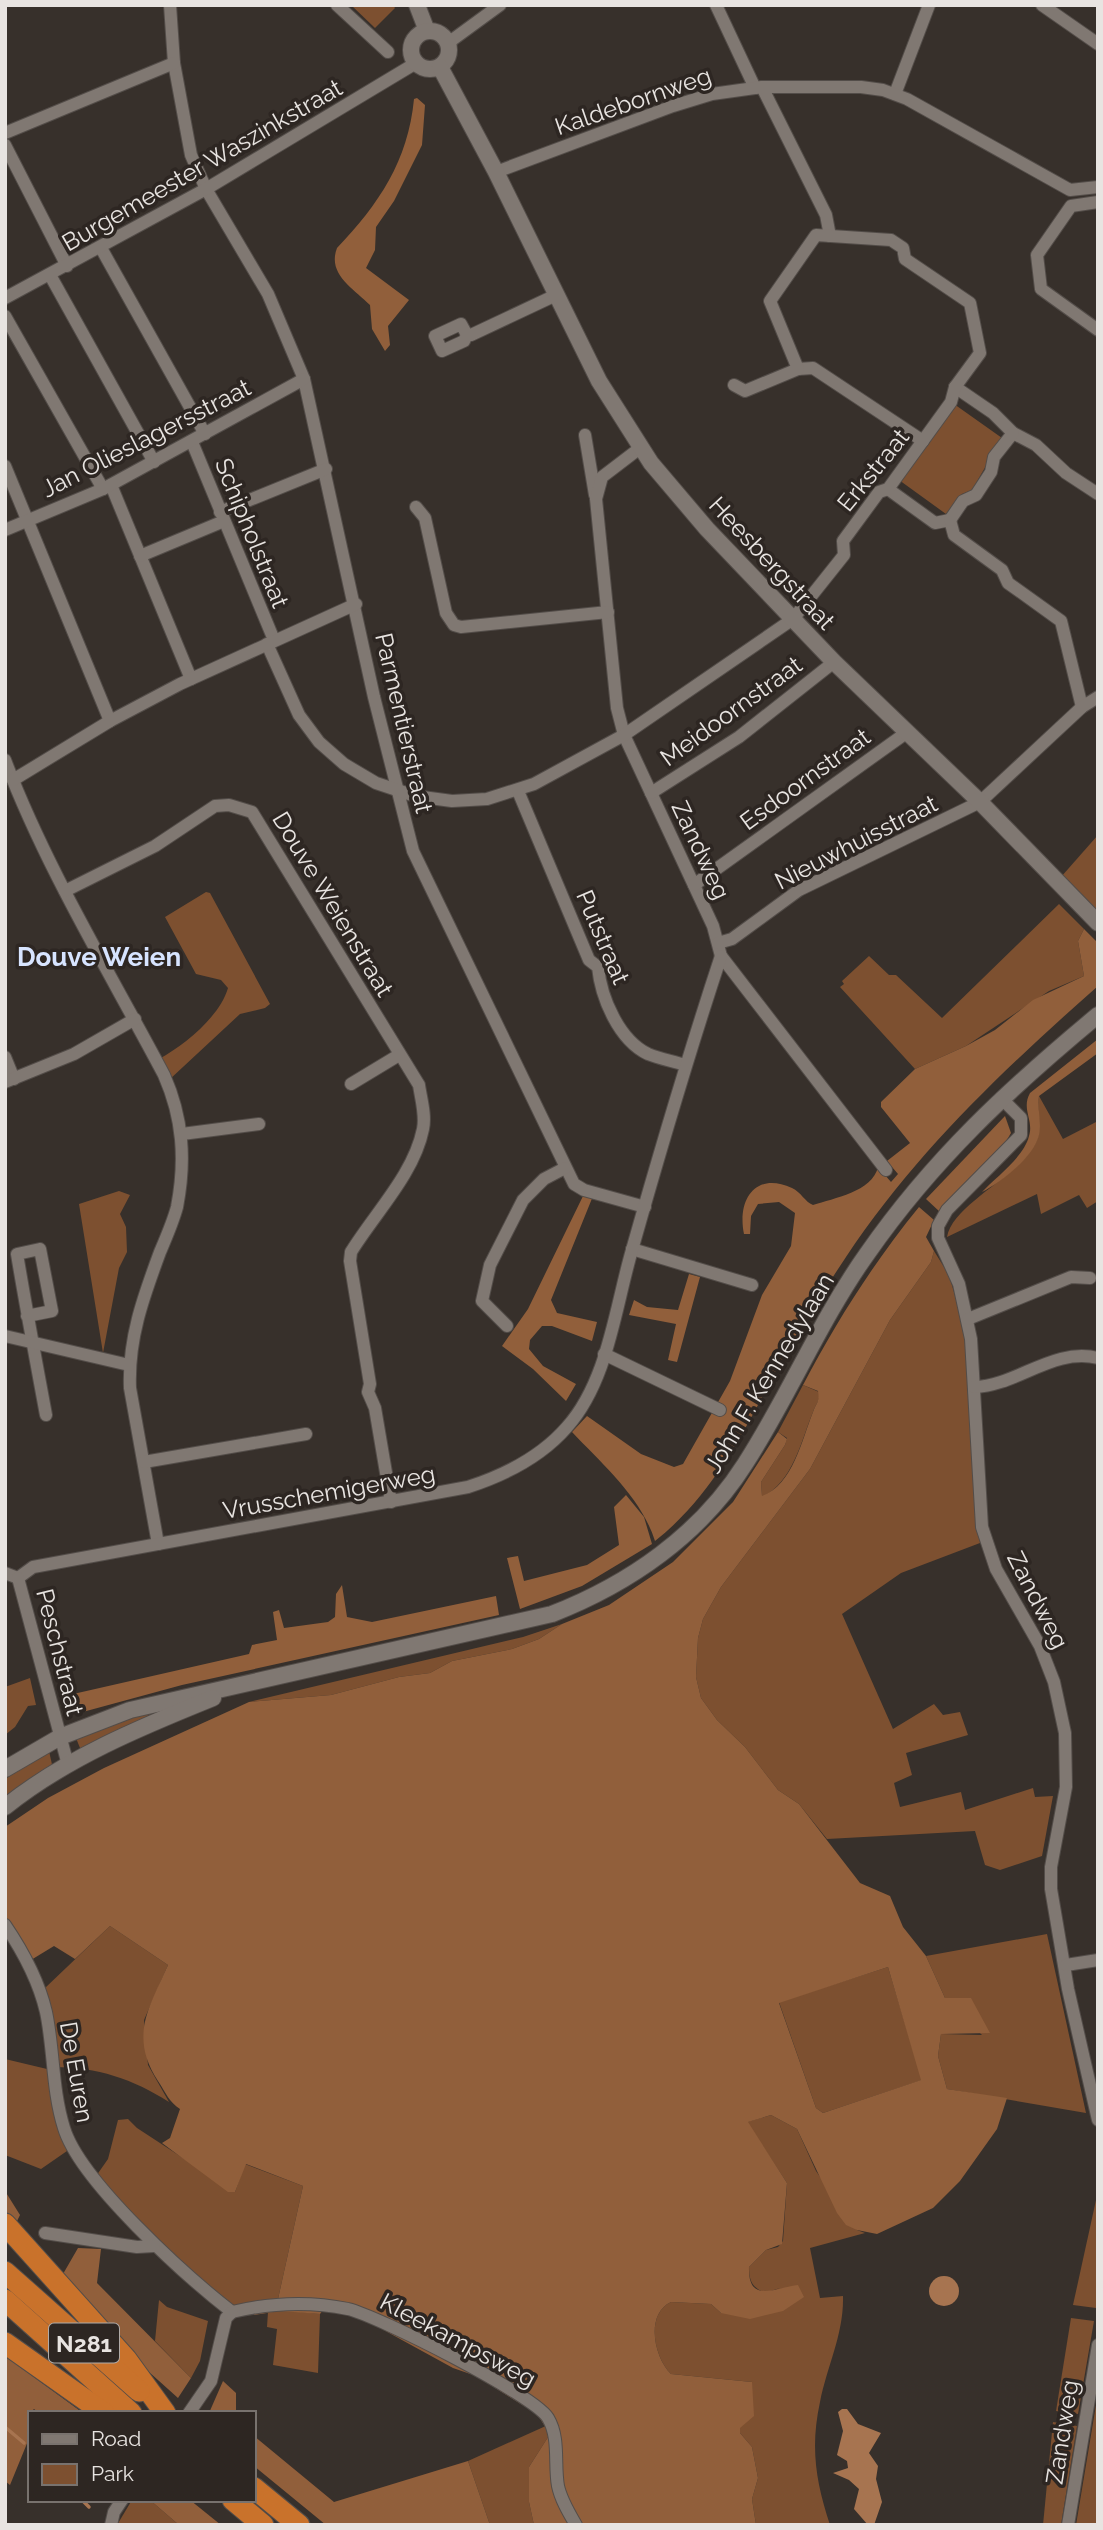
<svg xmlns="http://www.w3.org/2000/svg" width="1103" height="2530" viewBox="0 0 1103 2530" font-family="Raleway,sans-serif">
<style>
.green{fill:#7d5030}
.forest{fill:#915f3b;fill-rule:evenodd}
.water{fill:#a77450}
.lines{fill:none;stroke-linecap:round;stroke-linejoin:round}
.stream{stroke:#a77450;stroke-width:3.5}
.street-casing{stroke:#534d49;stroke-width:14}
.secondary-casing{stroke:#534d49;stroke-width:18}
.highway-casing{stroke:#534d49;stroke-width:23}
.street{stroke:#807872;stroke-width:12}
.secondary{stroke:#807872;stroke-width:16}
.highway{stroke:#c9722b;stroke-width:21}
.labels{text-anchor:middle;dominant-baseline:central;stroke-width:7;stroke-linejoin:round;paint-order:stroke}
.shield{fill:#2d2622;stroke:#b0aba8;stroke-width:2}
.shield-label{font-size:23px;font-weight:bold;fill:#e8e4e1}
.street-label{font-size:24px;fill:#e8e4e1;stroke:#2d2622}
.neighbourhood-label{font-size:26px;font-weight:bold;fill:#d7e4ff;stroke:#2d2622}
</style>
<rect width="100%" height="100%" fill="#37302b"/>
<g class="green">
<polygon points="351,5 393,5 395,8 375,28"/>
<polygon points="954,404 1002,438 972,490 962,494 946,514 899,480"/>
<polygon points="1098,835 1098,916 1061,877"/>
<path d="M206 892 210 893 270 1004 265 1008 240 1014 169 1080 159 1059C185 1045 220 1016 228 988L221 980 196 974 165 917Z"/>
<polygon points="1059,904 1084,929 1078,941 1084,976 1049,991 966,1046 915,1069 840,987 844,984 842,981 869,956 889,975 896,975 942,1018"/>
<path d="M1039 1096 1063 1139 1098 1121V1201L1087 1208 1079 1195 1041 1214 1037 1194 947 1237C953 1204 1018 1177 1035 1144 1044 1128 1036 1113 1039 1096Z"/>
<polygon points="119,1191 130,1195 120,1214 126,1227 127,1252 119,1268 103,1353 79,1204"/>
<polygon points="934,1251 949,1275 965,1330 980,1543 901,1573 842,1614 893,1729 934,1704 943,1715 960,1712 968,1735 906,1753 912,1775 894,1783 900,1807 961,1792 965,1810 1033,1788 1035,1797 1053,1796 1042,1856 1000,1870 985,1865 975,1831 827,1839 799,1804 778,1790 745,1747 717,1720 701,1698 696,1677 698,1638 703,1619 721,1587 810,1469 890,1320 931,1262"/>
<path d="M803 1385 819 1392C820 1402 816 1403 813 1412 801 1441 793 1482 762 1497L761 1482 785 1445 787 1438 778 1432Z"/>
<polygon points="562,1624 539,1639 512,1649 452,1661 430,1673 399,1677 331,1695 249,1702 523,1637"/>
<polygon points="30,1678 36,1705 28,1706 15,1727 5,1735 5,1687"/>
<polygon points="157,1711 85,1748 80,1748 76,1738 100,1725"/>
<polygon points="49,1751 53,1769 5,1799 5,1779"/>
<path d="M110 1926 168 1965 144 2020 148 2065 169 2102C133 2079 97 2067 54 2067L45 1988Z"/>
<polygon points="1047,1934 1086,2113 947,2089 938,2056 941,2034 982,2035 945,1998 926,1956"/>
<polygon points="888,1967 922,2080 823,2113 816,2108 779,2002"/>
<polygon points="5,2059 47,2069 57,2125 67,2151 41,2169 5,2155"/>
<path d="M771 2115 797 2129 816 2171 857 2230 865 2233 810 2248 820 2298 843 2296C844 2334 827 2366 820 2402 810 2448 816 2482 830 2525H756L752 2499 758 2478 752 2447 740 2433 739 2427 746 2421 752 2382 671 2374C654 2358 645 2314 671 2302L711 2304 721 2313 780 2288 765 2293C752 2287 749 2281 749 2267L766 2250 778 2247 783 2241 787 2183 747 2122Z"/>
<polygon points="128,2119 137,2128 235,2192 245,2164 303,2186 278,2299 234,2307 225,2303 94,2179 108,2159 118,2120"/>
<polygon points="1098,2191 1098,2295 1096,2308 1073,2305"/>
<polygon points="159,2300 167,2307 208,2321 200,2361 191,2378 155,2341"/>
<polygon points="280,2310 320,2314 318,2373 273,2365 277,2329 267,2327 268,2312"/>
<polygon points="1071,2318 1094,2321 1078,2414 1056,2411"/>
<polygon points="1098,2393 1098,2525 1076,2525"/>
<polygon points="1053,2422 1077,2426 1061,2525 1043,2525"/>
<polygon points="548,2425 550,2434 529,2467 529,2502 534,2525 490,2525 468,2461"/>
<polygon points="132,2500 150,2500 179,2525 117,2525"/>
</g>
<g class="forest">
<path d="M417 98 425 105 422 145 394 201 376 227 375 250 366 268 409 300 388 326 390 345 385 351 372 329 370 305C353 288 327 274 337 248 379 204 408 161 414 99Z"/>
<path d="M1084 929 1098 943V986C1005 1068 915 1153 846 1257 824 1290 802 1325 782 1360 747 1425 715 1494 655 1541 641 1497 603 1465 572 1432L587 1416 641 1454 674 1467 683 1464 730 1381 762 1295 791 1246 795 1213 779 1202 758 1204 751 1216 750 1234H744C737 1200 755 1171 792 1188 801 1192 805 1202 813 1205 834 1198 872 1192 878 1167L891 1182 898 1174 887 1161 910 1143 881 1107V1102L915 1069 966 1046 995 1030 1033 1000 1084 976 1078 941Z"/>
<path d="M1098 1039V1053L1039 1096C1037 1110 1042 1122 1039 1135 1034 1157 1001 1182 982 1192 996 1177 1024 1157 1029 1136 1034 1120 1021 1109 1030 1093Z"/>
<polygon points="1005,1116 1011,1133 1005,1143 940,1212 926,1199"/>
<polygon points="584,1194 593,1196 551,1300 557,1313 597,1322 592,1341 552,1326 542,1326 530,1340 529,1349 543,1366 576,1384 566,1401 533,1369 502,1346 528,1309"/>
<path d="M919 1207 934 1220 926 1237 934 1251 931 1262 890 1320 810 1469 721 1587 703 1619 698 1638 696 1677 701 1698 717 1720 745 1747 778 1790 799 1804 860 1883 890 1896 903 1927 926 1956 945 1998H971L990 2033 941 2034 938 2056 947 2089 1007 2098 997 2129 960 2181 933 2208 877 2234 857 2230 846 2225 837 2213 797 2129 771 2115 748 2122 787 2183 782 2244 766 2250 749 2267C748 2304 774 2288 798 2285L804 2297 783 2311 750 2319 721 2313 711 2304 671 2302C645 2314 654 2358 671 2374L752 2382 754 2416 740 2428V2433L752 2447 758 2478 752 2499 756 2525H534L529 2502V2467L550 2434 537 2414 476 2376 453 2368 360 2317 323 2310 320 2314 280 2311 254 2315 251 2304 278 2299 303 2186 246 2164 235 2192H228L162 2143 170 2138 180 2109C169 2102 166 2093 158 2081 129 2036 149 2008 168 1965L110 1926 75 1959 54 1946 31 1960 5 1916V1827L48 1798 104 1768 249 1702 331 1695 399 1677 430 1673 452 1661 512 1649 539 1639 562 1624 609 1605 673 1562 733 1502 778 1432 787 1439 785 1445 761 1482 762 1496C793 1485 802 1439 813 1412 816 1403 820 1402 818 1391L803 1385C836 1322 874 1262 919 1207ZM888 1967 921 2080 823 2113 816 2108 779 2003Z"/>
<polygon points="689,1274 700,1277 677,1362 668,1360 676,1324 629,1315 634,1300 647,1307 678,1310"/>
<polygon points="626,1495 644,1517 652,1544 582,1586 520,1609 507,1558 518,1556 524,1581 587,1565 619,1545 614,1507"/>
<polygon points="342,1585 347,1617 372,1622 496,1596 499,1615 182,1685 68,1716 60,1697 249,1654 252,1645 277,1640 273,1612 279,1610 284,1628 328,1622 335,1617 336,1594"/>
<polygon points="5,2191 20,2215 17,2221 63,2274 78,2248 101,2249 97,2283 191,2378 178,2398 129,2354 5,2216"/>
<polygon points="5,2356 83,2413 39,2413 34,2409 30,2413 28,2441 10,2485 5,2481"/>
<polygon points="223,2381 236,2393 236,2413 209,2413"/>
<polygon points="254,2436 334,2502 468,2461 490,2525 326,2525 254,2466"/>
<polygon points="150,2500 190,2500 221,2525 179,2525"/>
</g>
<g class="water">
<circle cx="944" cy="2291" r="15"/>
<polygon points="842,2409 847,2409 858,2424 881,2433 869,2453 878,2466 876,2479 882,2502 874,2525 868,2525 854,2509 859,2489 849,2480 833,2473 848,2468 847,2461 837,2455 843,2431 838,2412"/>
</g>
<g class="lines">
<g class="stream">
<polyline points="5,2427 24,2443"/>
<polyline points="82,2500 89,2507"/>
</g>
<defs>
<g id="street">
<polyline points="170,5 174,63 191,155 206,189 268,294 304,379 374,697 413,851 574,1184 584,1190 645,1207"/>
<polyline points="337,5 388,52"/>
<polyline points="716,5 755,88"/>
<polyline points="1042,5 1098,44"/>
<polyline points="448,43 500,5"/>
<polyline points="762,87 826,215 830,236"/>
<polyline points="895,94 929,5"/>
<polyline points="5,133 174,63"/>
<polyline points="5,145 67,266"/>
<polyline points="496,172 673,106 712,94 762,87 861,87 883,90 907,99 1070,190 1098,187"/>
<polyline points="1098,202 1071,206 1037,255 1041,289 1098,330"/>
<polyline points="101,248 205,434"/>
<polyline points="50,275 154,462"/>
<polyline points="5,298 206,189 416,63"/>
<polyline points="5,316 103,489"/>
<polyline points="467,335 464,341 442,351 435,336 461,324 467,335 471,335 556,295"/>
<polyline points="798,369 813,368 923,441"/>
<polyline points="955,387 993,413 1013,433 1036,445 1066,473 1098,494"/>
<polyline points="585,435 595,495"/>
<polyline points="192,442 274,640"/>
<polyline points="640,448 602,477 596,499 617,708 624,735 713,926 721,956 886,1170"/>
<polyline points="5,466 110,721"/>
<polyline points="111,485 191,679"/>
<polyline points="888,489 935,523 950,520 954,535 1002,570 1008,583 1061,621 1082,707"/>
<polyline points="416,507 425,518 446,613 454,625 461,627 608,612"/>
<polyline points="220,512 326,469"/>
<polyline points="950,520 963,501 976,495 991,472 994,457 1013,433"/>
<polyline points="5,530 103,489 304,379"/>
<polyline points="140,556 224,521"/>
<polyline points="267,644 299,715 319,742 344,764 376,783 415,796 452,801 487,799 534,784 624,735 793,619 844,555 843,541 879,492 888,489 951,402 955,387 980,353 970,303 905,259 903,248 891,240 816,235 770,301 798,369 745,391 734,385"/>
<path d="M5 760C47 870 109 971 164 1075 183 1118 186 1160 177 1207 173 1222 166 1238 160 1252 143 1298 128 1339 130 1388L158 1544"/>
<polyline points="13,780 110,721 180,684 356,604"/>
<path d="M518 791 589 960 598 967C601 998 619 1040 648 1054 660 1059 673 1061 685 1065"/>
<polyline points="651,793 739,737 834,662"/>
<polyline points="694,885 906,733"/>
<path d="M65 891 155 846 215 806 229 805 252 812 419 1085C421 1099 426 1115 423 1129 414 1174 375 1213 351 1252L350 1261 370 1384 368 1392 375 1408 391 1502"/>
<polyline points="718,943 732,939 799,890 980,802 1082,707 1098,697"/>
<polyline points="5,1057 14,1079"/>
<polyline points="5,1082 74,1054 135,1019"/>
<polyline points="351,1084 399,1055"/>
<polyline points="1001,1098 1021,1118 1021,1135 947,1210 938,1226 938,1238 959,1284 971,1339 982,1527 996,1569 1040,1646 1054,1682 1065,1733 1066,1787 1051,1867 1051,1889 1068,1989 1098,2120"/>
<polyline points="182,1134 259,1124"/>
<polyline points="632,1249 752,1285"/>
<path d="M27 1316 52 1311 40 1249 17 1254C26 1308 36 1361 46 1415"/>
<polyline points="968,1319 1071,1277 1090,1278"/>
<polyline points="507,1326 482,1301 490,1265 523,1200 544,1179 565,1168"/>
<polyline points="5,1336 129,1365"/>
<polyline points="604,1354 720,1410"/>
<path d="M974 1387C1017 1386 1053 1347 1098 1358"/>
<polyline points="144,1462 306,1434"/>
<polyline points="5,1573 18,1578"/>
<path d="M18 1578 33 1567 468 1487C505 1475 541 1457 567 1427 608 1381 615 1308 632 1250 660 1151 689 1053 721 956"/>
<polyline points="18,1578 68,1765"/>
<path d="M5 1925C22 1950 39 1982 46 2012 54 2050 52 2090 64 2128 80 2181 187 2277 232 2312"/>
<polyline points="1066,1965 1098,1960"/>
<polyline points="45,2233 137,2247 154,2246"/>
<path d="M232 2312C270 2303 309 2301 348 2309 378 2316 534 2395 548 2418 560 2438 554 2464 558 2486 561 2500 569 2513 576 2525"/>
<polyline points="189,2413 211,2381 226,2318 232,2312"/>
<polyline points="111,2525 114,2512 122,2500"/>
<polyline points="1068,2525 1098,2345"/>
</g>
<g id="secondary">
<polyline points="417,5 427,31"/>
<circle cx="430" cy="50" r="19"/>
<polyline points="440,67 496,172 599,381 651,463 707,529 834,662 980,802 1098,923"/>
<path d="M5 1769 60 1737 130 1710 552 1614C629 1584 700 1535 745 1464 789 1396 820 1320 867 1254 933 1159 1010 1088 1098 1015"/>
<path d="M5 1807C66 1758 141 1727 213 1698"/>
</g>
<g id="highway">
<polyline points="5,2224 126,2359 165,2413"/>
<polyline points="5,2272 139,2391"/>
<polyline points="5,2300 131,2413"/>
<polyline points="5,2343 104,2413"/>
<polyline points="254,2488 299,2525"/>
<polyline points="233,2500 263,2525"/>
</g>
</defs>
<use href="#street" class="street-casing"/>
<use href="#secondary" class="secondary-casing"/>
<use href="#highway" class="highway-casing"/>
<use href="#street" class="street"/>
<use href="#secondary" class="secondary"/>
<use href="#highway" class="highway"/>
</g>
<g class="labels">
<rect class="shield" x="49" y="2323.5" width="70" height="39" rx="5"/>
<g class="shield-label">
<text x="84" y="2343">N281</text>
</g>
<g class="street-label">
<text transform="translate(633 101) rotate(-19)">Kaldebornweg</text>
<text transform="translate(202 165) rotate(-30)">Burgemeester Waszinkstraat</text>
<text transform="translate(146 438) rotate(-27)">Jan Olieslagersstraat</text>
<text transform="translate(873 470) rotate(-51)">Erkstraat</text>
<text transform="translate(252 533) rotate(68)">Schipholstraat</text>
<text transform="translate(772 563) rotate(47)">Heesbergstraat</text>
<text transform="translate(731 711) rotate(-36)">Meidoornstraat</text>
<text transform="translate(404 723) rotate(77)">Parmentierstraat</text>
<text transform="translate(805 779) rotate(-36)">Esdoornstraat</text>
<text transform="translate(856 842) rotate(-27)">Nieuwhuisstraat</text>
<text transform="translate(701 850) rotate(65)">Zandweg</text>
<text transform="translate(333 904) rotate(59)">Douve Weienstraat</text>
<text transform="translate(603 937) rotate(67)">Putstraat</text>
<text transform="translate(769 1373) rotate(-59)">John F. Kennedylaan</text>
<text transform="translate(329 1492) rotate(-10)">Vrusschemigerweg</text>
<text transform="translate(1038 1600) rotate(63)">Zandweg</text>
<text transform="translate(60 1652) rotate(76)">Peschstraat</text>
<text transform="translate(77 2072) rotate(80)">De Euren</text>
<text transform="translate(458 2340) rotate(28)">Kleekampsweg</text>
<text transform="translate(1062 2432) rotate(-81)">Zandweg</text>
</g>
<g class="neighbourhood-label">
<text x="99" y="957">Douve Weien</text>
</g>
</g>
<rect width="1103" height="2530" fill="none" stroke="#e8e4e1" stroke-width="14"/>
<rect x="28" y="2411" width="228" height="91" fill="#2d2622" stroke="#78726e" stroke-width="2"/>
<rect x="42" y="2434" width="35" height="10" fill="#807872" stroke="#78726e" stroke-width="2"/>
<text x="91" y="2446" font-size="21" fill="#e8e4e1">Road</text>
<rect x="42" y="2464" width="35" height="21" fill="#7d5030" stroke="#78726e" stroke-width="2"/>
<text x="91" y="2481" font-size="21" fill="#e8e4e1">Park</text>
</svg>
